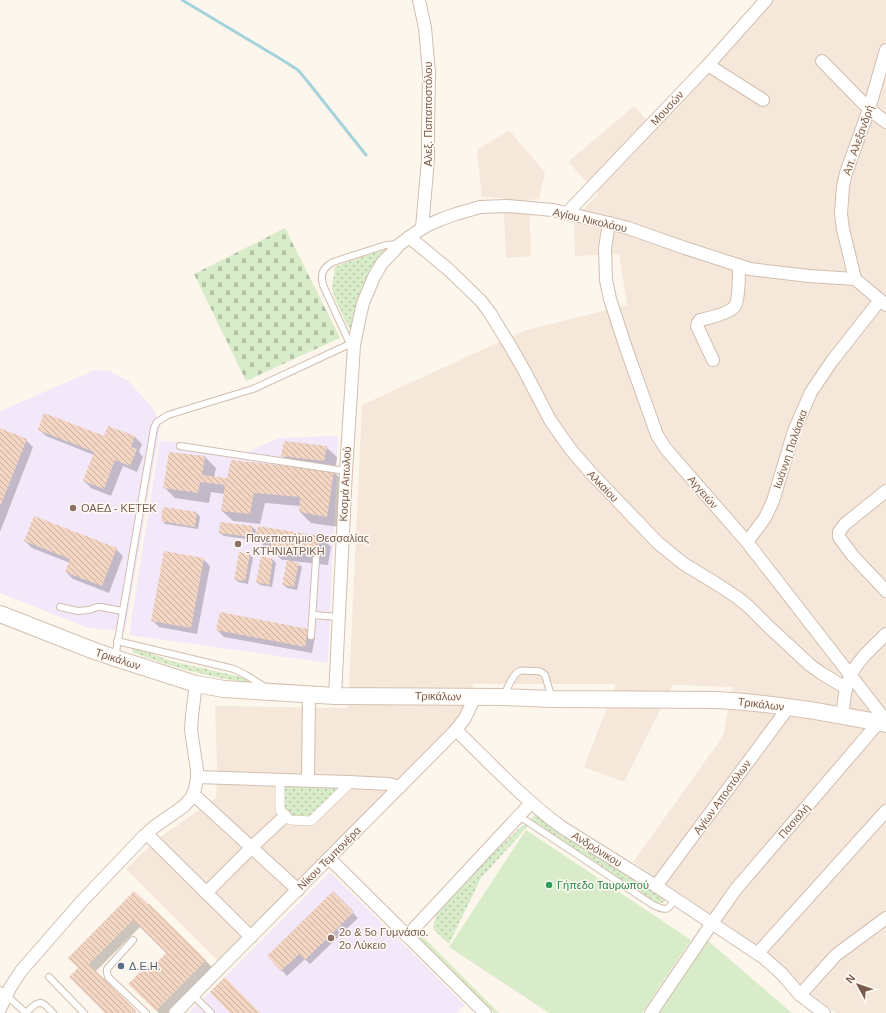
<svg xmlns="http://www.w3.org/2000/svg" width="886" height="1013" viewBox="0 0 886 1013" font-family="Arial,sans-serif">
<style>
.residential{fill:#f5e8da}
.education{fill:#f3e8fa}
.cemetery{fill:url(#cemetery-stones)}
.park{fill:url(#park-dots)}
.garden{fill:#d8ecc9}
.shadow{fill:#0003}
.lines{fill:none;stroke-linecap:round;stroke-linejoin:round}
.stream{stroke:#a5d3da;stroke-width:3}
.building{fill:url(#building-back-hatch)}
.service-casing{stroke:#d1beb0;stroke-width:8}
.pedestrian-casing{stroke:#d1beb0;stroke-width:10}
.minor-casing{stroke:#d1beb0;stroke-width:14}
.secondary-casing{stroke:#d6c0b0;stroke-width:18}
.service{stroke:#fff;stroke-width:6}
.pedestrian{stroke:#fff;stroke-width:9}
.minor{stroke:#fff;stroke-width:12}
.secondary{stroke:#fff;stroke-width:16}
.education-dot{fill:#8d6e63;stroke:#fffaf3;stroke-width:1.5}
.leisure-dot{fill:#2e9e5b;stroke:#fffaf3;stroke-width:1.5}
.service-dot{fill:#5c6f8a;stroke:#fffaf3;stroke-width:1.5}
.labels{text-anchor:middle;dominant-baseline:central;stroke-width:3;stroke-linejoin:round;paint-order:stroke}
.street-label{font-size:11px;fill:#7a5c4d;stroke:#fffaf3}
.education-label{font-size:11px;fill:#785e54;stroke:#fffaf3;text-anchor:start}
.leisure-label{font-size:11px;fill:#27864d;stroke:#fffaf3;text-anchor:start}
.service-label{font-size:11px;fill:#4e5e75;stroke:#fffaf3;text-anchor:start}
</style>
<defs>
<pattern id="cemetery-stones" width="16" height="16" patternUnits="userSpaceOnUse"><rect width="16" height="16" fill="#d8ecc9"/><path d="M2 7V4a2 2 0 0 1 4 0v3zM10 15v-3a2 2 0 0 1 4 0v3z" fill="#b4c2a5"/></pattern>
<pattern id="park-dots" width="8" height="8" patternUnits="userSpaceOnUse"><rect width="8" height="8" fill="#d8ecc9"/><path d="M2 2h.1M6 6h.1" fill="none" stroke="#b4c2a5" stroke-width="1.8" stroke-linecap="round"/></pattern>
<pattern id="building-back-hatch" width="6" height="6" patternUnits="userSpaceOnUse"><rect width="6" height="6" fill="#f3d5c3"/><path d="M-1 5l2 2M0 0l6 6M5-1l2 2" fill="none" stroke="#cab0a1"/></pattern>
</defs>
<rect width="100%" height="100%" fill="#fdf6ec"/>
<g class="residential">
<polygon points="772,0 886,0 886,1013 836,1013 800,986 768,952 633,862 723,736 733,687 673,685 624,782 584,767 616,684 474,684 456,724 218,961 126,869 150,846 166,833 216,798 217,768 215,706 348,708 362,405 523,331 627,305 619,254 575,256 574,219 598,194 568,162 634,106 655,129 718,61"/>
<polygon points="509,130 545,172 539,199 529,200 531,256 506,258 503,198 482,197 477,150"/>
</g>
<g class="education">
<polygon points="95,370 109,371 128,381 151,406 161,422 125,631 88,628 0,593 0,411"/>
<polygon points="338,436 328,663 129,635 160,440 245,453 279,438"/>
<polygon points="330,872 465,1005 456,1013 189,1013"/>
</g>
<polygon class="cemetery" points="285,228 340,338 246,381 194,274"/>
<g class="park">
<polygon points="386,249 352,330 351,331 346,322 336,301 332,288 335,267 339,265"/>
<path d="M133 647 171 661 241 677 242 676 248 678V683C209 677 171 667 134 653L132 650Z"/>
<polygon points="282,780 348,782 311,819 291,818 282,810"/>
<path d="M535 815 666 899C663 905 658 903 653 901L532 822 531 819Z"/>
<polygon points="525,824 528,826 481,878 449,944 435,931 433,927 437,913 445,904 490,856 520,828"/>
<polygon points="421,935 499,1013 494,1013 419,938"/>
</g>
<g class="garden">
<polygon points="526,830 691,940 642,1013 549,1013 449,947"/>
<polygon points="706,939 792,1013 657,1013"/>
</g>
<g class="shadow">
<polygon points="109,427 135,437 142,444 139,452 143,457 137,472 123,466 111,496 91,488 84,481 94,455 46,436 39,429 104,438"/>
<polygon points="0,429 26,440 33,447 0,532"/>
<polygon points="326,447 337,457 335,471 333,471 345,483 338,527 311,523 300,512 300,506 265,503 260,524 233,521 222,511 225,494 211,492 209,503 175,498 164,487 170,453 205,457 216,468 214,477 228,479 294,468 282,455"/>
<polygon points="197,513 200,517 198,529 165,524 162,520"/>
<polygon points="252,527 256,530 254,540 224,536 220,533"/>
<polygon points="320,536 331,547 328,565 292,561 292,562 298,564 302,567 297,590 287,588 284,585 288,560 282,560 272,550 267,549 256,538"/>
<polygon points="25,541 116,549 123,556 109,593 73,579 66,572 70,563 32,548"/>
<polygon points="240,553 250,555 253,558 248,584 238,582 235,579"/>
<polygon points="261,557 273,560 276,563 272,587 260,585 257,582"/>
<polygon points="203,559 210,566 197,634 159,627 152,620"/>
<polygon points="217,630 308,630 315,637 312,653 224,637"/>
<polygon points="333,892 358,918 310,964 305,959 287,976 268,956"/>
<polygon points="148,904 213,968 168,1013 159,1013 130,984 151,970 168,953 141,926 95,972 136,1013 106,1013 70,977"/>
</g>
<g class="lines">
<polyline class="stream" points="182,0 284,61 298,70 308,82 366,155"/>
</g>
<g class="building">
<polygon points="44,413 104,436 108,426 135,436 131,447 137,449 130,466 115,460 104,489 83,481 94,452 38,430"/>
<polygon points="0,428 27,439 0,507"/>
<polygon points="284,441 327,446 324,461 281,456"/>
<polygon points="169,452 205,456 202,475 227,478 231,460 334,471 327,517 299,512 300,497 254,493 250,514 221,511 225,485 200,482 198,493 163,488"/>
<polygon points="163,507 197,512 195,527 161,521"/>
<polygon points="34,516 117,548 102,586 65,572 70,559 24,541"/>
<polygon points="220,522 253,526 251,537 219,533"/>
<polygon points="258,526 320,536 317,555 270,549 272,541 255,538"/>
<polygon points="164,551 204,558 191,628 151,621"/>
<polygon points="239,552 250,554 245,581 234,580"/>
<polygon points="261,556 273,559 269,585 256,582"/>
<polygon points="287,560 299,563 294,587 282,585"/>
<polygon points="220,612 308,629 305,647 216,630"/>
<polygon points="134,891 148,904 148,903 206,960 156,1011 128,984 147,965 151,969 166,953 133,920 89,964 136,1011 134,1013 105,1013 69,977 78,968 68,958"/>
<polygon points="333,891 354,912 305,960 299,954 281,971 267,956"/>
<polygon points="225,977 260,1013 230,1013 210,992"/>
</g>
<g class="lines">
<defs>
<g id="service">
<path d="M352 345 350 344 323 285C320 273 323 268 333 262L386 245 399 244"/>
<polyline points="180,446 346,471"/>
<polyline points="60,607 78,611 89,610 97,607 101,607 122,611"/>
<polyline points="313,615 339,617"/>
<polyline points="311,636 316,559"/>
<polyline points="117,641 234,669 246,675 265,687"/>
<polyline points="115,658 154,428 157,422 168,415 253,389 350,344"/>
<path d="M504 696C507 689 513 673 520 671 523 670 527 671 530 671 536 671 541 670 545 675L552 699"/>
<path d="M519 816 653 905C666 911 668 911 675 899"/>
<polyline points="133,940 107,969 107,972 108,977 146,1013"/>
<polyline points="49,977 84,1013"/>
<polyline points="0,990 6,995 26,1013"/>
<polyline points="193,995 211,1013"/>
<path d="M26 1013C39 1000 40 999 53 1013"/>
</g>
<polyline id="pedestrian" points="280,779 280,810 290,820 311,821 351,782"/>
<g id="minor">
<polyline points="419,0 425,28 429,73 428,130 428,159 422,228"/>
<polyline points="822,61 869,109 886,122"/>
<polyline points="708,65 763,100"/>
<polyline points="567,213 708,65 766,0"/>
<polyline points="609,223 605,248 606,280 610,299 626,348 657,435 666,449 747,542 886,721"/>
<polyline points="409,237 449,270 481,301 490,313 509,344 524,370 550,420 564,440 572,451 591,473 658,543 684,564 717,584 738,598 749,607 769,627 810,665 821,673 846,688"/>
<polyline points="855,279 843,229 841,214 843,186 846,173 869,109 886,50"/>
<path d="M713 360 697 326 698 323 700 320C709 318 730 313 735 306 739 300 739 274 739 265"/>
<polyline points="886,491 845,524 839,532 839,537 853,556 886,591"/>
<polyline points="747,542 765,518 773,501 794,431 811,392 832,361 880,300"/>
<polyline points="335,696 346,471 354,345 360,316 363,303 374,277 382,263 390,255 400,244 415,233 428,225 442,219 456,214 480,207 507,206 553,210 609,223 628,228 685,248 750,269 758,270 809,276 855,279 886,305"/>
<path d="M842 716C844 704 844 691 849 679 856 661 873 647 886 634"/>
<path d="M456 730C491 764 524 800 563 828L656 886 764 958 782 974 800 995 824 1013"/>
<polyline points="197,777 348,782 389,784 400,787"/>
<polyline points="308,780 309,694"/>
<polyline points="193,794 298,890"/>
<polyline points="147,834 251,937"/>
<polyline points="329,858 485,1013"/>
<polyline points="656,886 788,708"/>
<polyline points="206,893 252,847 285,816"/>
<polyline points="407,936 531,803"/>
<polyline points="758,953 886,811"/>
<polyline points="800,995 836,955 886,918"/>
<polyline points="0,1009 10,988 21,971 82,901 143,837 154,827 184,806 192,797 195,789 197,777 197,770 191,730 192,715 196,684"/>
<polyline points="175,1013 456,730 465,718 475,697"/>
<polyline points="651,1013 712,923 736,889 879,722"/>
</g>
<path id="secondary" d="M0 614 92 650 115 658 196 684 224 689 335 696 503 697 552 699 717 700C774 703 830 713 886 724"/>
</defs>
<use href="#service" class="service-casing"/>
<use href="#pedestrian" class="pedestrian-casing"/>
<use href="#minor" class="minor-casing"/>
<use href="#secondary" class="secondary-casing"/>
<use href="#service" class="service"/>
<use href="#pedestrian" class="pedestrian"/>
<use href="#minor" class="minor"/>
<use href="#secondary" class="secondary"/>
</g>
<g class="education-dot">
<circle cx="73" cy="508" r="4"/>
<circle cx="238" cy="544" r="4"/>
<circle cx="331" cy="938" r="4"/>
</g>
<circle class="leisure-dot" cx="549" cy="885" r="4"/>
<circle class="service-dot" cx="121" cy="966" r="4"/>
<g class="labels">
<g class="street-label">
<text transform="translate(667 108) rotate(-47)">Μουσών</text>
<text transform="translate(428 114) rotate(-90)">Αλεξ. Παπαποστόλου</text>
<text transform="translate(858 140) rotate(-71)">Απ. Αλεξανδρή</text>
<text transform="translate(590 220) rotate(13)">Αγίου Νικολάου</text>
<text transform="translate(790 449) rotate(-71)">Ιωάννη Παλάσκα</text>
<text transform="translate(345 484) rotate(-87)">Κοσμά Αιτωλού</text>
<text transform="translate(603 486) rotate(46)">Αλκαίου</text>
<text transform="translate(703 492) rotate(49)">Αγγειών</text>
<text transform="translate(118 659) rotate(18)">Τρικάλων</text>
<text transform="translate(438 696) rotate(1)">Τρικάλων</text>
<text transform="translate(761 704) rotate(7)">Τρικάλων</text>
<text transform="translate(722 797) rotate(-54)">Αγίων Αποστόλων</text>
<text transform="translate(794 821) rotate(-49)">Πασιαλή</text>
<text transform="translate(597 849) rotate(32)">Ανδρόνικου</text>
<text transform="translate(329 858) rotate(-45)">Νίκου Τεμπονέρα</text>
</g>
<g class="education-label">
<text x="81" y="508">ΟΑΕΔ - ΚΕΤΕΚ</text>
<text x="246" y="538">Πανεπιστήμιο Θεσσαλίας<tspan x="246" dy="13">- ΚΤΗΝΙΑΤΡΙΚΗ</tspan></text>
<text x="339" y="932">2ο &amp; 5ο Γυμνάσιο.<tspan x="339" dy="13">2ο Λύκειο</tspan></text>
</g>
<g class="leisure-label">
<text x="557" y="885">Γήπεδο Ταυρωπού</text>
</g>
<g class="service-label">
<text x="129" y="966">Δ.Ε.Η.</text>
</g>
</g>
<g transform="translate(858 985) rotate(310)" stroke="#fffaf3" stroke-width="3" paint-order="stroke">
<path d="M0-3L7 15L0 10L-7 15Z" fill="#7a5c4d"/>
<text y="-6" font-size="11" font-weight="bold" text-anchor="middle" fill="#7a5c4d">N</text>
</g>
</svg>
